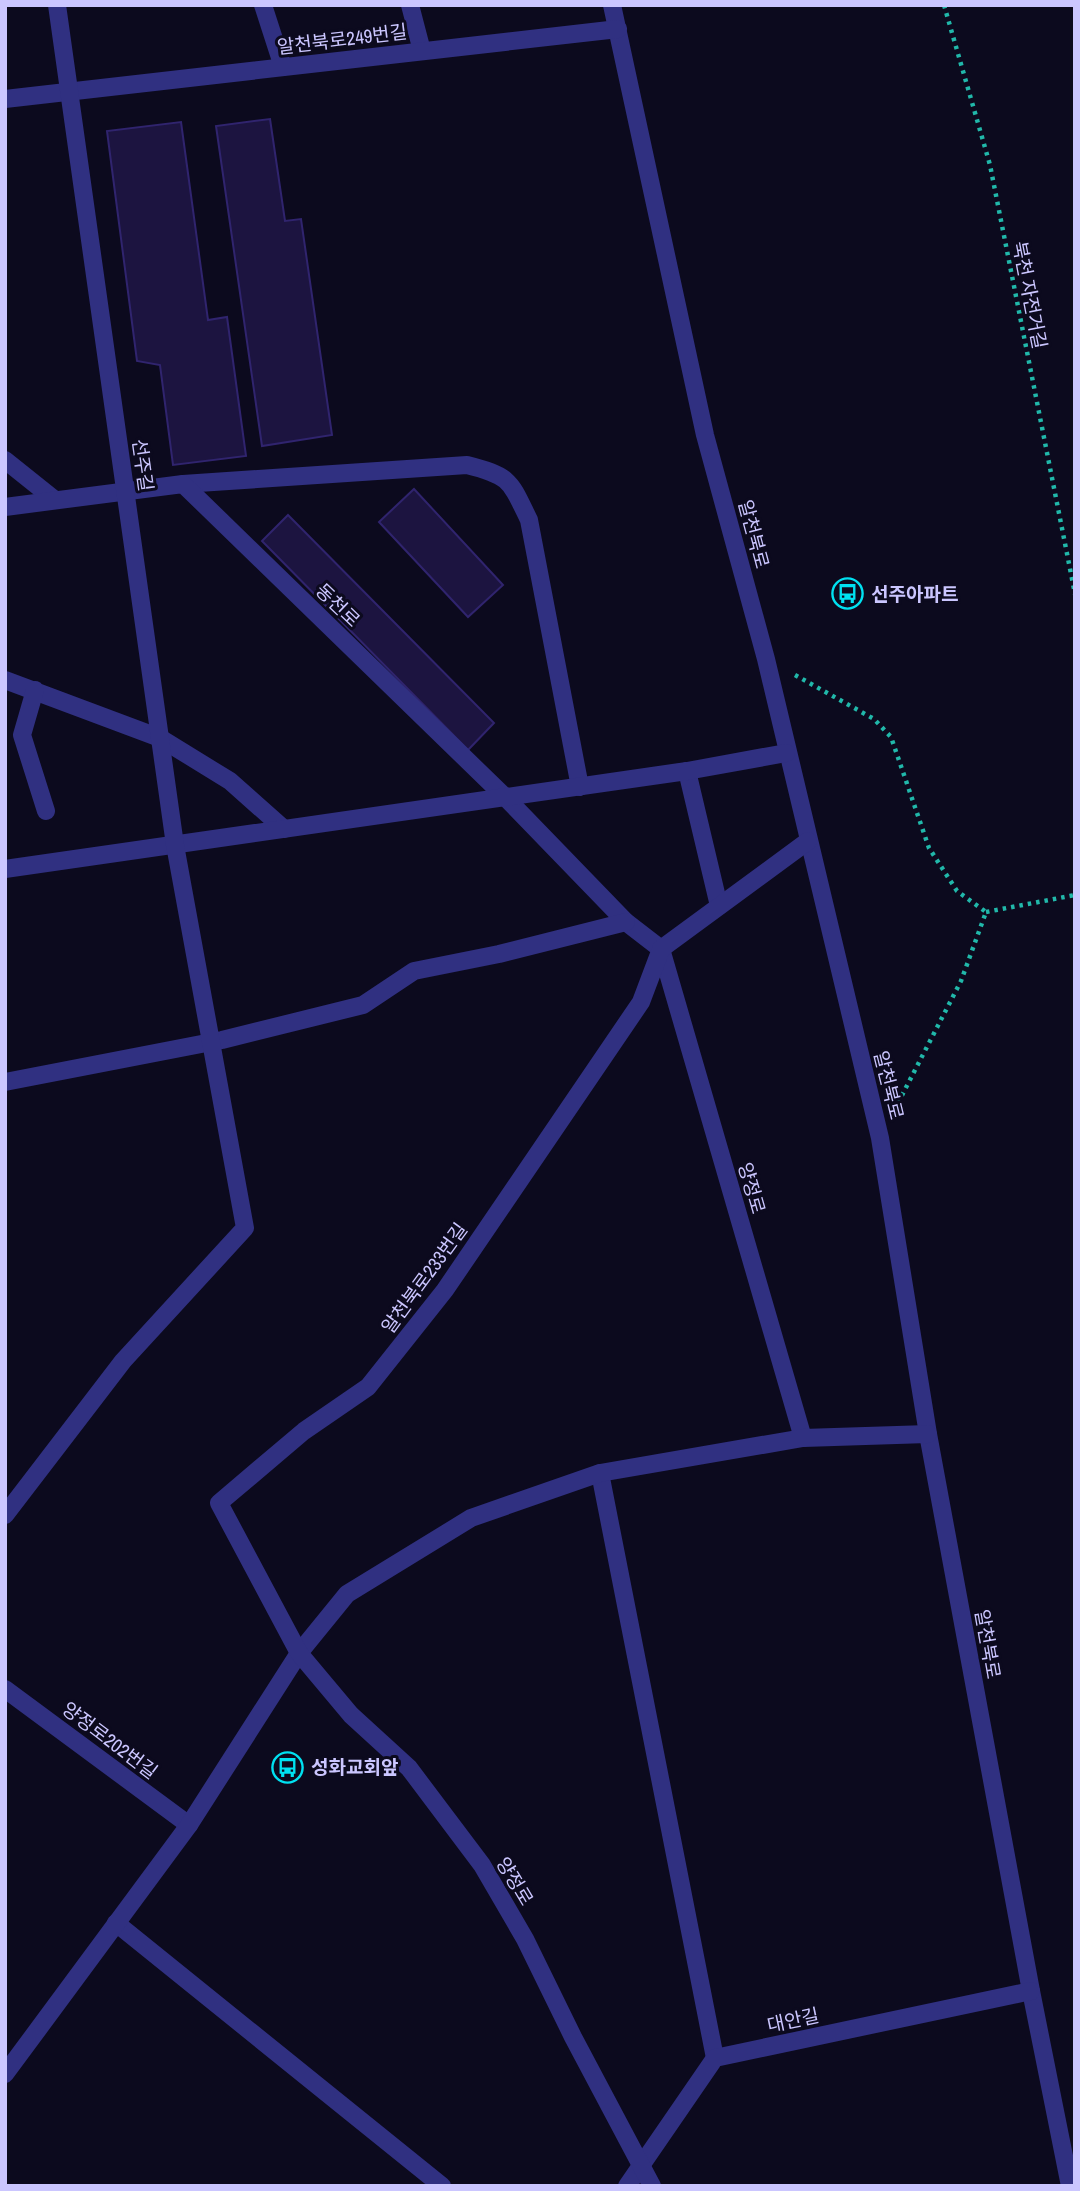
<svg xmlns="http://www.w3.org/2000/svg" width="1080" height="2191" viewBox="0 0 1080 2191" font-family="'Archivo Narrow','Noto Sans KR',sans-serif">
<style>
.building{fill:#1c1440;stroke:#30246e;stroke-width:2}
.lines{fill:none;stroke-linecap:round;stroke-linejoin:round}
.path{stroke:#21b8aa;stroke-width:4.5;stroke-dasharray:3.5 5;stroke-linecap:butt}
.minor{stroke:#303081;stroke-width:18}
.labels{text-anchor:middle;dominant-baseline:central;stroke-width:6;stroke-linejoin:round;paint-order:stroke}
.street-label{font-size:19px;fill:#cbc6ff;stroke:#0c0a1e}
.poi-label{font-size:19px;font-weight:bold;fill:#cbc6ff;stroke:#0c0a1e;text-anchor:start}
</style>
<rect width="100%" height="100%" fill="#0c0a1e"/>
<g class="building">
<polygon points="270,119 285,221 301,219 332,435 262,446 216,126"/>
<polygon points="181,122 208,320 227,317 246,456 173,465 160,365 137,361 107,131"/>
<polygon points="414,489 503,585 468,617 379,522"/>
<polygon points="288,515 494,723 468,750 262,541"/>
</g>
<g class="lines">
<g class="path">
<polyline points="944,5 990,165 1075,594"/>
<polyline points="795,675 874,719 891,737 929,848 957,891 986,912 961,981 898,1103"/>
<polyline points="986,912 1075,895"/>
</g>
<g class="minor">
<polyline points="263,5 283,67"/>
<polyline points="410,5 422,51"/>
<polyline points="612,5 705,435 766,659 880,1138 928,1434 1031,1991 1070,2186"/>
<polyline points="5,99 618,29"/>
<polyline points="5,460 55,500"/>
<path d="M183 484 467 465C511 476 510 481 529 520L580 787"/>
<polyline points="5,507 183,484 505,797 626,922 661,949 803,1438"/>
<polyline points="5,680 160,738 230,781 284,829"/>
<polyline points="35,690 22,735 46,811"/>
<polyline points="687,771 719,906"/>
<polyline points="5,869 687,771 786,753"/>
<polyline points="5,1082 222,1040 363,1005 414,971 499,954 626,922"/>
<polyline points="600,1473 715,2058"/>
<polyline points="5,1515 123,1361 245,1228 175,845 57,5"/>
<polyline points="5,1689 189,1825"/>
<polyline points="116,1923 442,2186"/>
<polyline points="5,2074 189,1825 299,1653 347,1594 471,1518 600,1473 803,1438 928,1434"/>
<polyline points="627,2186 715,2058 1031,1991"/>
<polyline points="652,2186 573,2037 525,1939 482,1865 409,1768 351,1715 299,1653 219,1503 304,1431 368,1387 445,1290 641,1002 661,949 808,841"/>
</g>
</g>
<defs>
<symbol id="bus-ring" viewBox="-11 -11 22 22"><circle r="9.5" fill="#0c0a1e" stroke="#00e1f1" stroke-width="1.5"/><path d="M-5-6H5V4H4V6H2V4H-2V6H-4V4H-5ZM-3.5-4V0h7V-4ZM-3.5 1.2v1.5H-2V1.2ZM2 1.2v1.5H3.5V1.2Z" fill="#00e1f1"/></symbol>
</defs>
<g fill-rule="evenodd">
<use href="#bus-ring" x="830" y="576" width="35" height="35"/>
<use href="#bus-ring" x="270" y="1750" width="35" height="35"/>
</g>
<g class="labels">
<g class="street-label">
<text transform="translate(342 39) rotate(-7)">알천북로249번길</text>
<text transform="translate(1030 295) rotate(79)">북천 자전거길</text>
<text transform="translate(143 465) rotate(82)">선주길</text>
<text transform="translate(754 534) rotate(75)">알천북로</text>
<text transform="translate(338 605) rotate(44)">동천로</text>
<text transform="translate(889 1085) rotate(76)">알천북로</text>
<text transform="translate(752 1188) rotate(74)">양정로</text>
<text transform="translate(424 1278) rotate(-54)">알천북로233번길</text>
<text transform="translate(988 1644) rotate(80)">알천북로</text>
<text transform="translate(110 1740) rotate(37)">양정로202번길</text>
<text transform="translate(515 1881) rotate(59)">양정로</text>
<text transform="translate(793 2020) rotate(-12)">대안길</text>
</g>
<g class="poi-label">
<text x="871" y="594">선주아파트</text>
<text x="311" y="1767">성화교회앞</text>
</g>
</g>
<rect width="1080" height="2191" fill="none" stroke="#cbc6ff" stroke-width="14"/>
</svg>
